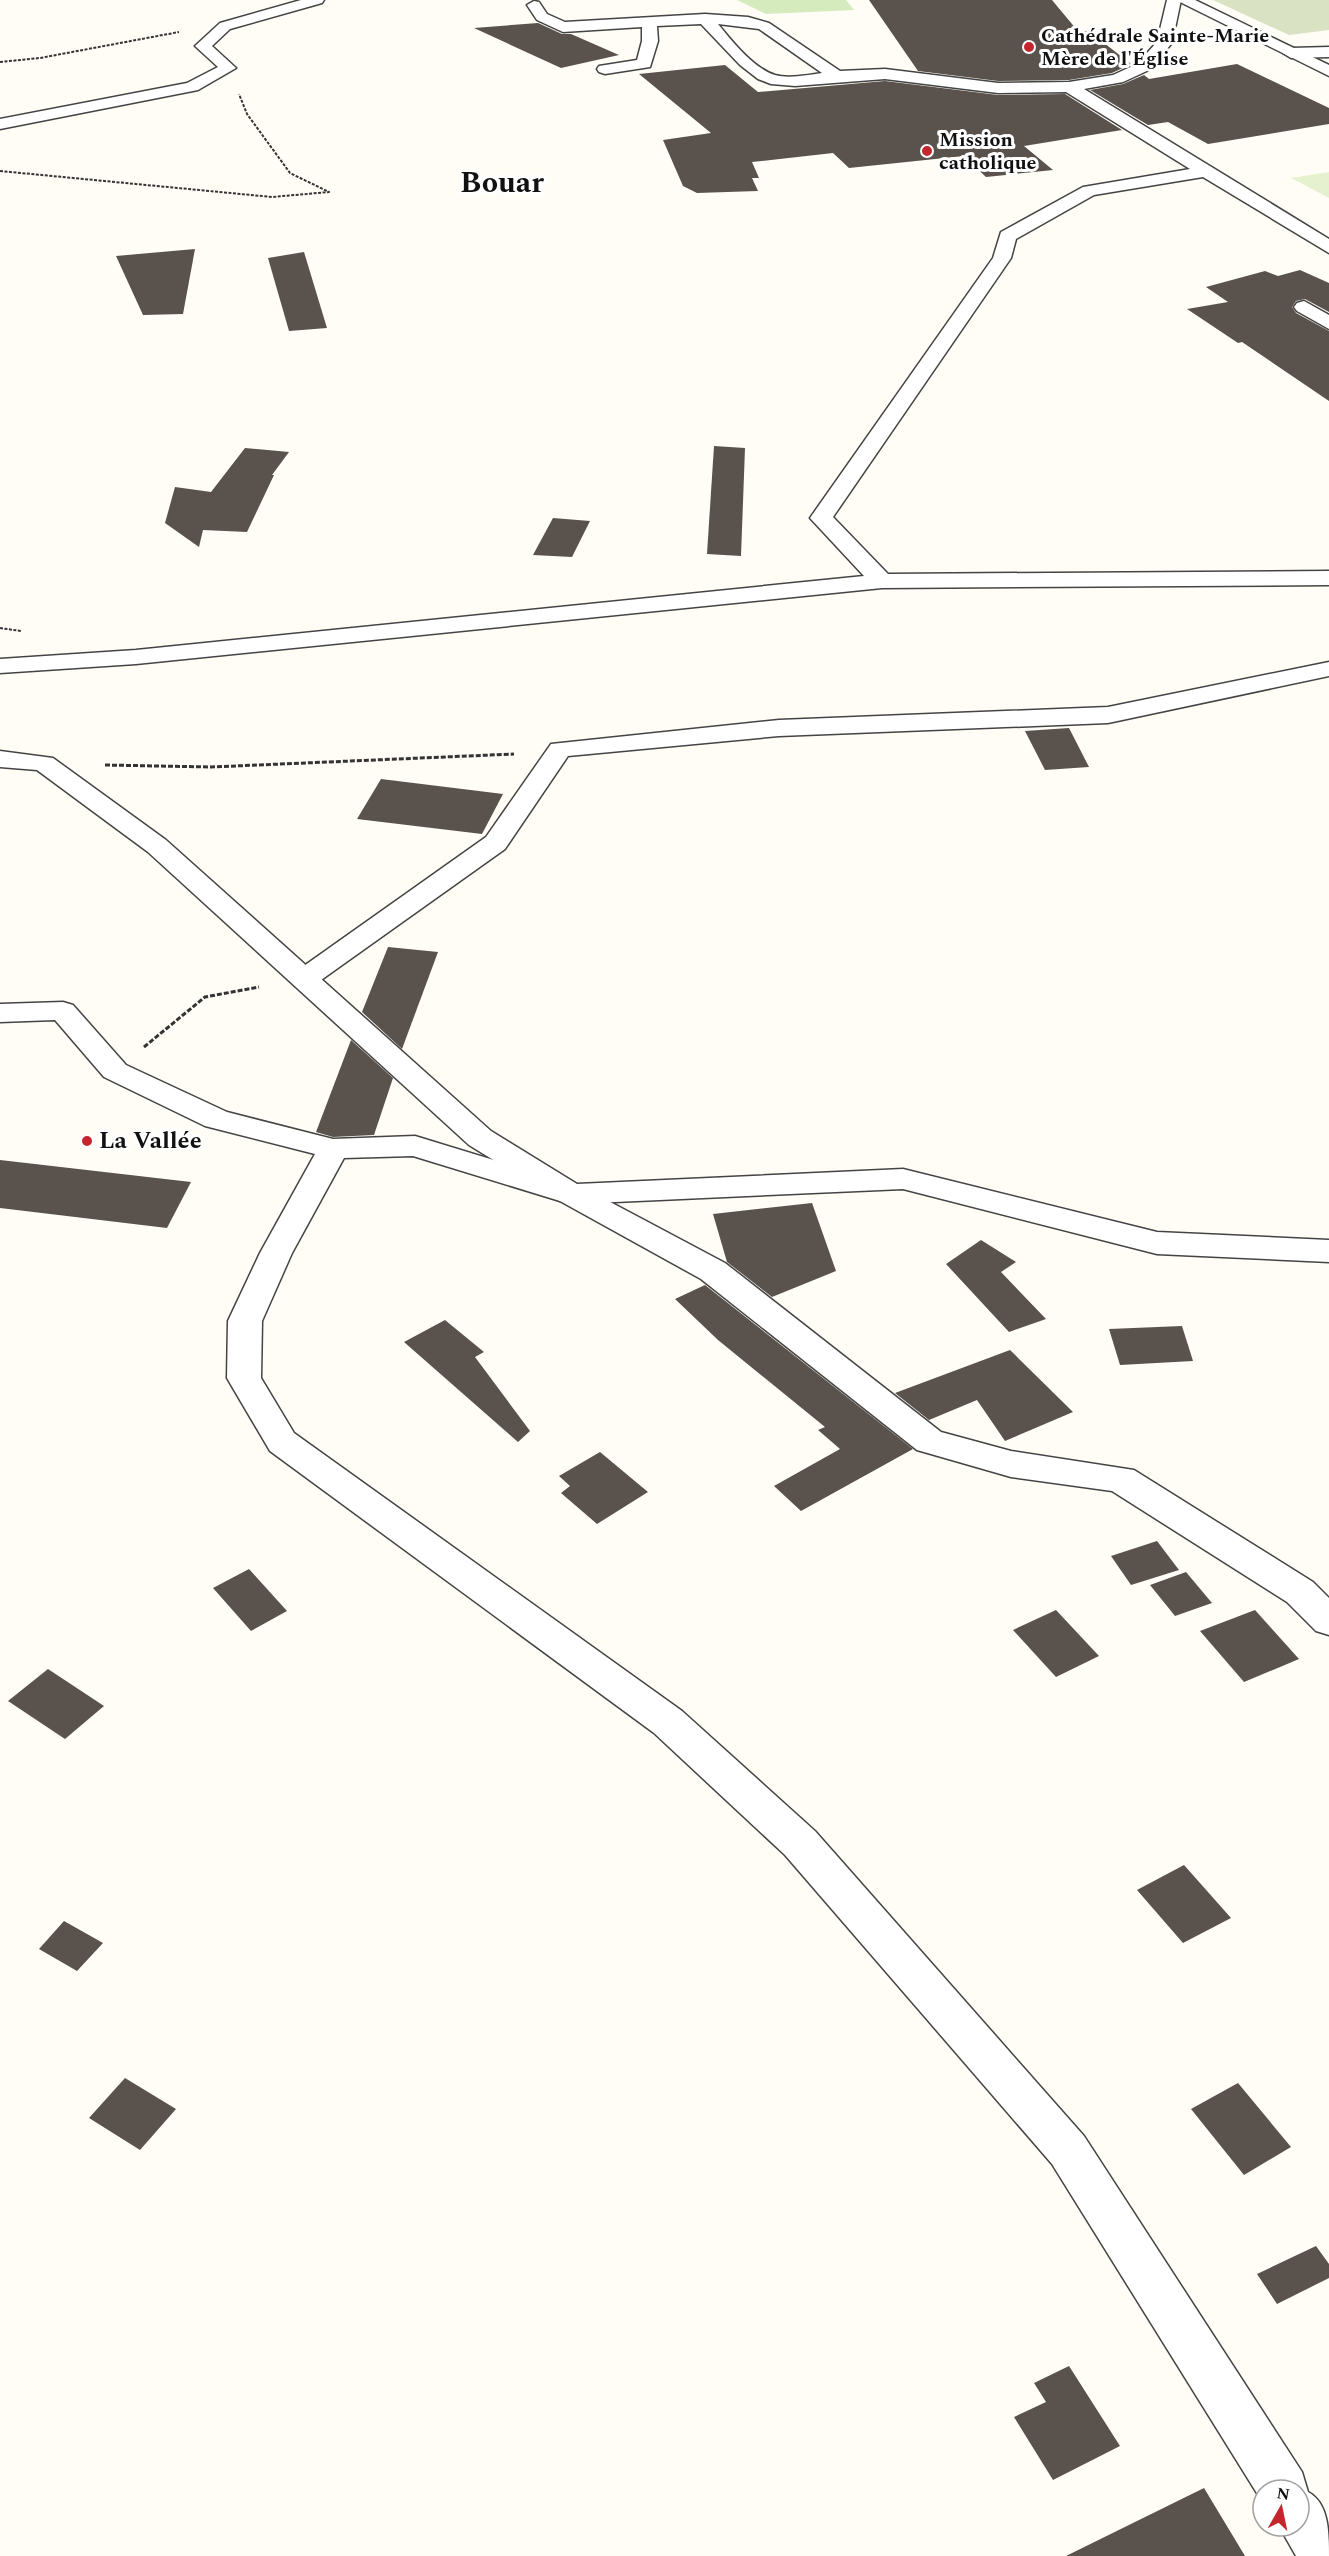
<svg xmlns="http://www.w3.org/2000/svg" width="1329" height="2556" viewBox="0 0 1329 2556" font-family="Spectral,serif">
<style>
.green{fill:#d5ebbd}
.cemetery{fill:#d9e3c4}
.pitch{fill:#e6f2cf}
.building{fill:#5a524d}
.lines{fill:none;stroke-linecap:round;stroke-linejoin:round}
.minor-casing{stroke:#444;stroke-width:3}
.tertiary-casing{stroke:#444;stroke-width:3}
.path-far1{stroke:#333;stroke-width:2;stroke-dasharray:3 1.5;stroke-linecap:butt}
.path{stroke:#333;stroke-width:3;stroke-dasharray:5 2;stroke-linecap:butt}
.minor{fill:#fff;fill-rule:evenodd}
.tertiary{fill:#fff;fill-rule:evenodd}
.poi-dot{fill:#c4262e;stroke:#fff;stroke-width:2}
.labels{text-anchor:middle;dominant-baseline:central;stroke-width:6;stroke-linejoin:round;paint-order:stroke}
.far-poi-label{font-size:20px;font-weight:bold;fill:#111;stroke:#fff;text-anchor:start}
.poi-label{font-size:24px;font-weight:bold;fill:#111;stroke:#fff;text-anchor:start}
.far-town-label{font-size:30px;font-weight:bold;fill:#111;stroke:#fff}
</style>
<rect width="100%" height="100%" fill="#fffdf5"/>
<polygon class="green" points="737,0 846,0 854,10 766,14"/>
<polygon class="cemetery" points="1213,0 1329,0 1329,30 1289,35"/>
<polygon class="pitch" points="1329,172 1329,198 1291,178"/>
<g class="building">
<polygon points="869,0 1052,0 1077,30 1090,32 1131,64 1112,73 1069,80 998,81 918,71"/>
<polygon points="538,23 562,34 571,34 619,55 561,68 474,28"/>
<polygon points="1237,64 1329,108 1329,124 1208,144 1168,122 1148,125 1090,90 1123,84 1144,75 1149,79"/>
<polygon points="725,65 758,92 885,81 998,95 1065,94 1122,130 1024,146 1053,170 986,177 964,156 849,168 833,153 752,162 759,178 752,178 758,191 697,193 683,186 663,140 711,133 639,74"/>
<polygon points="195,249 183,314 143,315 116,256"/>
<polygon points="304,252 327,328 289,331 268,258"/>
<polygon points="1300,270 1329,283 1329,312 1305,299 1296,301 1292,307 1296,313 1329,331 1329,401 1242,342 1238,343 1187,309 1228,302 1206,287 1265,271 1278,276"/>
<polygon points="714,446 745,448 741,556 707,554"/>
<polygon points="245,448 289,452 272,475 274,475 247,532 203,530 199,547 165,523 175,487 211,492"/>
<polygon points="553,518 590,521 572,557 533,555"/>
<polygon points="1069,728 1089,767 1045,770 1025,731"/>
<polygon points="381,779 503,794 482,834 357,819"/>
<polygon points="388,947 438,952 402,1049 362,1012"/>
<polygon points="351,1040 393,1078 374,1135 333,1137 316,1132"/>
<polygon points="0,1160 191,1182 167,1228 0,1208"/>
<polygon points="812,1203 836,1271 772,1297 727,1262 713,1214"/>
<polygon points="981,1240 1016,1262 1001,1272 1046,1319 1009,1332 946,1264"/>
<polygon points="705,1285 913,1449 801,1511 774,1486 840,1449 818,1430 825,1427 718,1340 675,1299"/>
<polygon points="445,1320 484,1352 475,1357 530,1431 518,1442 404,1342"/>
<polygon points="1182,1326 1193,1361 1120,1365 1109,1329"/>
<polygon points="1010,1350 1073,1412 1005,1441 977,1400 929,1420 895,1393"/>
<polygon points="600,1452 648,1492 597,1524 561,1493 570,1486 559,1476"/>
<polygon points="1157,1541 1179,1570 1131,1585 1111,1556"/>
<polygon points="249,1569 287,1611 251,1631 213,1588"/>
<polygon points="1186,1572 1212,1603 1175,1616 1150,1585"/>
<polygon points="1056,1610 1099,1656 1056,1677 1013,1630"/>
<polygon points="1255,1610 1299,1659 1244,1682 1200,1631"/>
<polygon points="48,1669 104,1706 65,1739 8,1701"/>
<polygon points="1184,1865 1231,1918 1183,1943 1137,1890"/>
<polygon points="64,1921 103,1943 77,1971 39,1949"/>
<polygon points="125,2078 176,2109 140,2150 89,2118"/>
<polygon points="1238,2083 1291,2147 1244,2175 1191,2109"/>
<polygon points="1316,2246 1329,2264 1329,2278 1277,2304 1257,2274"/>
<polygon points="1069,2366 1120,2446 1053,2480 1014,2417 1046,2402 1034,2383"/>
<polygon points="1204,2488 1245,2556 1066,2556"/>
</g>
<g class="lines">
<defs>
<g id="minor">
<polygon points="301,0 324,0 322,3 230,29 212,46 236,68 198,90 0,129 0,119 187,83 218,67 195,46 220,23"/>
<path d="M1167 0H1181L1172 43 1149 70 1123 82 1084 89 1329 239V253L1203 177 1094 195 1016 239 1011 258 833 517 888 574 1329 571V585L882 588 136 664 0 673V659L136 650 864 576 810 518 993 258 1001 232 1083 187 1190 169 1066 92 998 93 885 79 795 86 771 84 758 79 740 65 701 24 657 26 658 41 650 67 605 74 599 72 597 69 599 66 637 60 642 41V27L563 32 537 20 527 5 534 1 539 2 547 14 565 22 705 14 748 17 769 23 840 71 885 69 998 83 1069 82 1113 75 1137 64 1157 42ZM718 24 759 29 822 73C807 75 789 79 775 75 753 68 732 41 718 24Z"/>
<polygon points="1329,47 1329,57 1291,58 1283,53 1291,48"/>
<polygon points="1304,301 1329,315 1329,329 1297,311 1294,307 1297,303"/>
<polygon points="1329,662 1329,676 1108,723 779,736 568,756 505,849 314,985 304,988 294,985 290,979 294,973 486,837 551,744 779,720 1108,707"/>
<path d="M63 1002 73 1005 126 1065 227 1112 333 1139 415 1136 582 1187 725 1263 941 1432 1011 1451 1134 1470 1313 1582 1329 1598V1635L1316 1631 1287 1602 1112 1491 1011 1477 917 1450 701 1279 560 1201 413 1156 344 1158 292 1253 262 1321 261 1378 294 1433 682 1711 815 1831 1084 2136 1302 2472 1308 2492C1329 2503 1329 2533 1329 2556H1296L1279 2526H1299V2490H1263V2503L1052 2164 785 1855 654 1733 270 1451 227 1378 228 1321 260 1253 315 1154 205 1126 104 1077 55 1020 0 1022V1004Z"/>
</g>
<g id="tertiary">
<polygon points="1176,0 1195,0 1329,65 1329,76"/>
<polygon points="0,751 53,758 166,840 491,1131 577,1184 903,1169 1157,1232 1329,1240 1329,1262 1157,1254 903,1189 571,1204 560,1201 469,1145 148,852 37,770 0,767"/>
</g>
</defs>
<use href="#minor" class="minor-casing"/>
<use href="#tertiary" class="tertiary-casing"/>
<g class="path-far1">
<polyline points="0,62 40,58 179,32"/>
<polyline points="0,171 272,197 329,192 290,173 247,114 239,94"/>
<polyline points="0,628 21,631"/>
</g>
<g class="path">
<polyline points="105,765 211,767 514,754"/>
<polyline points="144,1047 205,997 259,987"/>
</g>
<use href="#minor" class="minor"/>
<use href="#tertiary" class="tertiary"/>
</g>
<g class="poi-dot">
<circle cx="1029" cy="47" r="6"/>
<circle cx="927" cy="151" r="6"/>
<circle cx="87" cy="1141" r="6"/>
</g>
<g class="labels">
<g class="far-poi-label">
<text x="1041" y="36">Cathédrale Sainte-Marie<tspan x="1041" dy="23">Mère de l'Église</tspan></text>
<text x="939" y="140">Mission<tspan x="939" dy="23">catholique</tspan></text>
</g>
<g class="poi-label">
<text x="99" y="1141">La Vallée</text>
</g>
<g class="far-town-label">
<text x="502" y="183">Bouar</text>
</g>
</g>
<g transform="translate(1281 2508) rotate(9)"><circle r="28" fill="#ffffff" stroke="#a0a0a0" stroke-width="1.5"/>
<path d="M0-4.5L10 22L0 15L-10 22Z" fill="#c4262e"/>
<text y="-9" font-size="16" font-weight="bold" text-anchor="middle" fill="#111111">N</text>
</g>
</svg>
